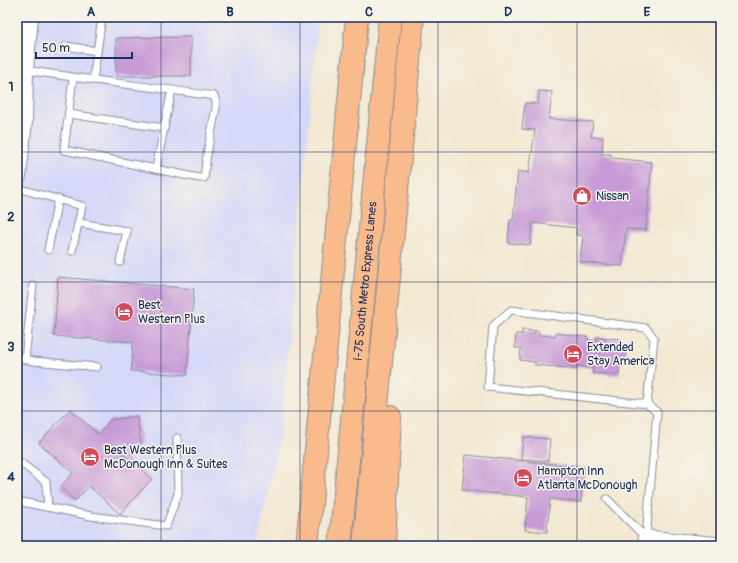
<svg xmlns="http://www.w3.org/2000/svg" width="738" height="563" viewBox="0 0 738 563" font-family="Pangolin,sans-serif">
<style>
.built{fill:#d6d8f8}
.building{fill:#c79bd7}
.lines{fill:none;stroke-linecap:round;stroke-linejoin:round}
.service-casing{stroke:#878c98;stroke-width:9}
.minor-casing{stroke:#878c98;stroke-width:17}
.tertiary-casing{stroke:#878c98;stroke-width:20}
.motorway-casing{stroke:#878c98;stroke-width:24}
.service{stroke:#fff;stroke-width:7}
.minor{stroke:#fff;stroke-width:15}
.tertiary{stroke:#fff;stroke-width:18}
.motorway{stroke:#fabb8c;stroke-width:22}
.grid{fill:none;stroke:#1b2f5e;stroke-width:1;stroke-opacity:0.55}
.labels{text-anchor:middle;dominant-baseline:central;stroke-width:3;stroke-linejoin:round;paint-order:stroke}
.poi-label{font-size:12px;fill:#1b2f5e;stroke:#f7f3e8;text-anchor:start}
.street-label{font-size:12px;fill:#1b2f5e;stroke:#f7f3e8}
.neatline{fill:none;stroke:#1b2f5e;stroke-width:1.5}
.grid-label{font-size:13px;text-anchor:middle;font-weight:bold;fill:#1b2f5e}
</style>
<rect width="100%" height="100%" fill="#f7f3e8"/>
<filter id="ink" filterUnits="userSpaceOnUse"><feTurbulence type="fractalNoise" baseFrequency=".025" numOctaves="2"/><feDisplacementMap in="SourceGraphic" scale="8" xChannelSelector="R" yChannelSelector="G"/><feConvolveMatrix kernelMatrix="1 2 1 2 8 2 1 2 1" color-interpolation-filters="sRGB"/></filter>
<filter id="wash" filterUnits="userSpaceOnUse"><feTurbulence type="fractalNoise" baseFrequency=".012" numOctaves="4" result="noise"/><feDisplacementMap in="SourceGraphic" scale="16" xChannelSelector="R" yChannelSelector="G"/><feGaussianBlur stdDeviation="0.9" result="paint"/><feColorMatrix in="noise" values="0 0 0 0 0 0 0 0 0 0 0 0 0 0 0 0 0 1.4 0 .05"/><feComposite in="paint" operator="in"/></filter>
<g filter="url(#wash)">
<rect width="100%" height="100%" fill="#f3e8d2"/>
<polygon class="built" points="26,17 319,17 280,434 257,546 17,546 17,122"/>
<g id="blocks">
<g class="building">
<polygon points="191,37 191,76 116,76 116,38"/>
<polygon points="539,91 552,92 549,119 593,122 591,137 603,137 602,154 611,154 611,158 652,162 646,230 626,229 622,266 580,262 583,236 576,235 577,228 533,223 530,245 508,243 510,220 513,220 518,171 529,173 535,130 522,129 525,103 538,104"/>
<polygon points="58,277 194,289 187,375 131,371 133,342 54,336"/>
<polygon points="522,330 539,331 539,335 555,336 556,333 588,337 588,340 596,340 596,337 621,339 621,343 626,344 625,363 620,363 619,375 592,373 593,368 577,366 577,369 535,365 535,362 520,360 521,348 515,348 516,334 522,334"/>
<polygon points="70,409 98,434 110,420 137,416 141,445 123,448 120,451 131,462 133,462 152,479 120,514 89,486 77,499 74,500 60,487 73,473 39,443"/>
<polygon points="523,437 550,439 548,461 521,459"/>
<polygon points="466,455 584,467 581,502 550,499 547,532 525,530 528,497 462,490"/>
</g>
</g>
</g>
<g filter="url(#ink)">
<use href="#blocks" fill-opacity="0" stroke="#878c98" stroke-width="1"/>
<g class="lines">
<defs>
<g id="service">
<polyline points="66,46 97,51"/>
<path d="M25 70C88 80 151 87 214 96L216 102V108L207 154 204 178H199L64 150 73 78"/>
<polyline points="93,80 102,17"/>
<polyline points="69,114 164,128 156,169"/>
<polyline points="164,128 172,90"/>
<polyline points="17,188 82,206 72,251"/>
<polyline points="79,223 127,231 120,262"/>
<polyline points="48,250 58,199"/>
<polyline points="17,358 34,361 97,367"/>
<polyline points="25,359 33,285"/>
<polyline points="17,460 46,482 48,507"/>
<polyline points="607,499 646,538"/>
<polyline points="17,501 91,516 166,526 178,494 177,438"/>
<polyline points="17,544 31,546"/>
<polyline points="640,546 646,538 657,412 647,404 488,387 493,326 511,310 646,328 654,338 647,404"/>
</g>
<polyline id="minor" points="646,538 721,545"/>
<polyline id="tertiary" points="17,176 23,121 24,70 29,17"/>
<g id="motorway">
<polyline points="307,546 357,17"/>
<path id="s1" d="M340 546 390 17"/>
<polyline points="364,546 413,17"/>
<polyline points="384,546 390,417"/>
</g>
</defs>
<use href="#service" class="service-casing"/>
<use href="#minor" class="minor-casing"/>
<use href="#tertiary" class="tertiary-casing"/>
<use href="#motorway" class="motorway-casing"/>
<use href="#service" class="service"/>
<use href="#minor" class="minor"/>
<use href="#tertiary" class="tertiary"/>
<use href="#motorway" class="motorway"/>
</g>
</g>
<path class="grid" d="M161 17V546M300 17V546M438 17V546M577 17V546M17 152H721M17 282H721M17 411H721"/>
<defs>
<symbol id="shop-disc" viewBox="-11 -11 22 22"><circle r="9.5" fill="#d1495b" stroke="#f7f3e8"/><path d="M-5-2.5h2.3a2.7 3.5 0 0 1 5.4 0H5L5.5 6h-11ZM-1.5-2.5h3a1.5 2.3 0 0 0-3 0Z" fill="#fff"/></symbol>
<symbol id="hotel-disc" viewBox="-11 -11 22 22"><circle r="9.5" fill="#d1495b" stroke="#f7f3e8"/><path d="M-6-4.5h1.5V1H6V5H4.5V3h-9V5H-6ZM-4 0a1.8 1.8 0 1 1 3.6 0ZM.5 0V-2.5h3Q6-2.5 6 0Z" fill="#fff"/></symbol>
</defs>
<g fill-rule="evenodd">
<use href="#shop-disc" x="571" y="185" width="22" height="22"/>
<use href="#hotel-disc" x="113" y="301" width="22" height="22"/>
<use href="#hotel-disc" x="562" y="343" width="22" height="22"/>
<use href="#hotel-disc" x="79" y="446" width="22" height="22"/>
<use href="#hotel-disc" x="512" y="467" width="22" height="22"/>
</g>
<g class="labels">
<g class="poi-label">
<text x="596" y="196">Nissan</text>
<text x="138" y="305">Best<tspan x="138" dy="14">Western Plus</tspan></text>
<text x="587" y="347">Extended<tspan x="587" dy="14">Stay America</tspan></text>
<text x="104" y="450">Best Western Plus<tspan x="104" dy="14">McDonough Inn &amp; Suites</tspan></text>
<text x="537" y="471">Hampton Inn<tspan x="537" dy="14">Atlanta McDonough</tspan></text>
</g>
<g class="street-label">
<text stroke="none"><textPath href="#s1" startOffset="266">I-75 South Metro Express Lanes</textPath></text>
</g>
</g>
<rect width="738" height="563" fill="none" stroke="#f7f3e8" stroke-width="44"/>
<path d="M36 52v6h96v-6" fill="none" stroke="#1b2f5e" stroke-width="2"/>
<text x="42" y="52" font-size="12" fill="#1b2f5e" stroke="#f7f3e8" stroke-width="3" paint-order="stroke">50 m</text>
<rect x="22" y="22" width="694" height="519" class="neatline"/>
<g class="grid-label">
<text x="91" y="16">A</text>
<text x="230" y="16">B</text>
<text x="369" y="16">C</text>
<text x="508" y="16">D</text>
<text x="647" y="16">E</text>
<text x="11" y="91">1</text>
<text x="11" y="221">2</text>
<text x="11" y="351">3</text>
<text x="11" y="481">4</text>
</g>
</svg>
